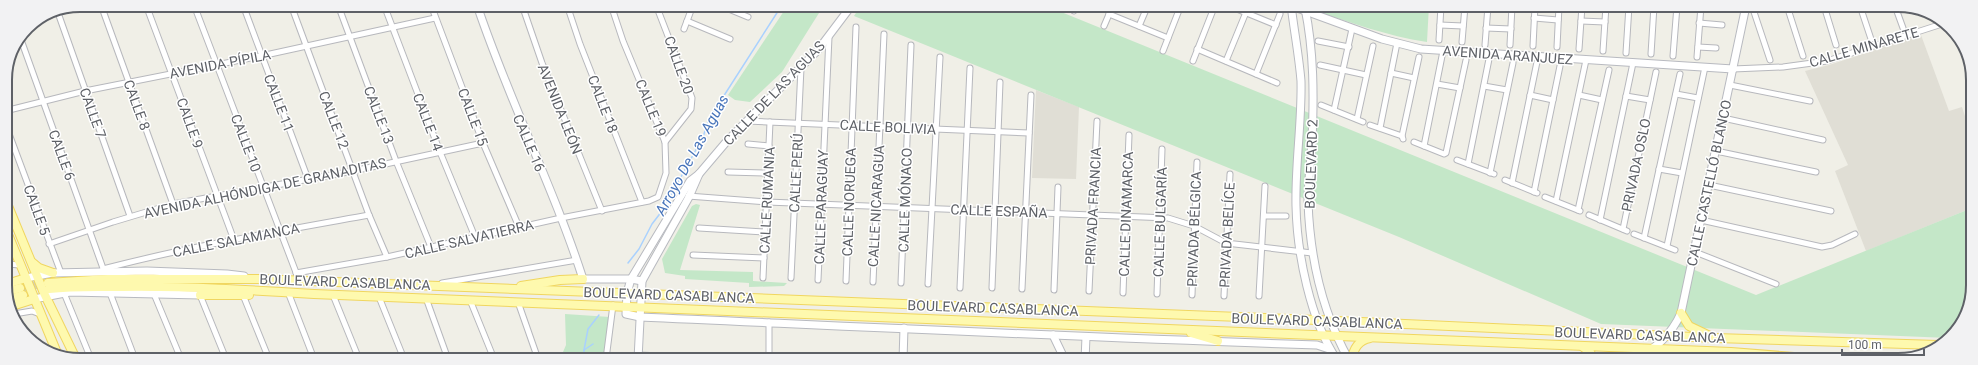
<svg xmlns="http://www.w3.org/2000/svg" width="1978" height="365" viewBox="0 0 1978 365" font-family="Roboto,sans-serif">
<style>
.education{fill:#e0ded5}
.green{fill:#c4e7c8}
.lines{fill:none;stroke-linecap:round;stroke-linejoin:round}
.stream{stroke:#a9d1fe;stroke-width:1.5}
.primary-tunnel{stroke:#ccccc7;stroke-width:8;stroke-dasharray:8 4;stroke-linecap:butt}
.street-casing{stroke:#b7b8bd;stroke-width:7}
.secondary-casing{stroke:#b8bac0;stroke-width:9}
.primary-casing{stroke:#f0d660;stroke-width:10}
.street{stroke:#fff;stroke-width:5}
.secondary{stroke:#fff;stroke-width:7}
.primary{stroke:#fef9ae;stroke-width:8}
.labels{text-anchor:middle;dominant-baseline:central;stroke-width:3;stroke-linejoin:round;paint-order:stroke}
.street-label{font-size:14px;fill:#5e6167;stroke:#fff}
.water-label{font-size:15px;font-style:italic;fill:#4774ba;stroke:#fff}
.rim{fill:none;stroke:#5e6167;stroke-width:2}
</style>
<rect width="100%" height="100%" fill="#f0efe7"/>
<g class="education">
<polygon points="1921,35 1949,111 1962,107 1972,137 1972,208 1866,251 1835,171 1848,165 1805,71 1829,65"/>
<polygon points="1036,90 1079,107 1076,179 1032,178"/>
</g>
<g class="green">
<polygon points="788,5 824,5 782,72 750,102 735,100 728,95"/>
<polygon points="861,5 1044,5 1756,295 1972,208 1972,295 1949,338 1601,324 1399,237 854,16"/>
<path d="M1310 5H1429L1427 42C1387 36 1349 22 1310 9Z"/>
<polygon points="696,204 700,205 680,270 753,272 753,281 787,283 784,286 749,287 749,283 685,279 685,276 665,273 662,259 692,206"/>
<polygon points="565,314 610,317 604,359 560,359 566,345"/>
</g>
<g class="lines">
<g class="stream">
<polyline points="628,263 639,249 652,224 662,211 703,137 709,119 782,5"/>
<polyline points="584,350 588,329 599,315"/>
<polyline points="584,359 584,350 593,344"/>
</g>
<polyline class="primary-tunnel" points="20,288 47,283"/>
<defs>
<g id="street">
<polyline points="101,5 173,204"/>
<polyline points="146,5 234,240"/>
<polyline points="194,5 297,275"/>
<polyline points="243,5 308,179"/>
<polyline points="291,5 369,215 387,257"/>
<polyline points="338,5 396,161 431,247"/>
<polyline points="384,5 440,152 475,237"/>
<polyline points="431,5 483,143 519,227"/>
<polyline points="522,5 542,63 602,211"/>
<polyline points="567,5 580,44 642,202"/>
<polyline points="656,5 692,98 691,109 665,142"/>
<polyline points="719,5 748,17"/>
<polyline points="1227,5 1276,25"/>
<polyline points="1752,6 1770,60"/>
<polyline points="1787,6 1803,56"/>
<polyline points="1824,6 1836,45"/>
<polyline points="1860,6 1871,39"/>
<polyline points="1895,6 1903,28"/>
<polyline points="57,10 130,216"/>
<polyline points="1074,11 1076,5"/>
<polyline points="1109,14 1168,38"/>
<polyline points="1534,18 1558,20"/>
<polyline points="687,21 730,39"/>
<polyline points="1581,21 1605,22"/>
<polyline points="1699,23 1722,25"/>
<polyline points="1440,25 1463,26"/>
<polyline points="1104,26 1113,5"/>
<polyline points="1139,26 1148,5"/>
<polyline points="1486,28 1511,29"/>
<polyline points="684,29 693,5"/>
<polyline points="20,37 104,271"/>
<polyline points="1439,40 1441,6"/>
<polyline points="1318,41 1349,47"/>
<polyline points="1462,42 1465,6"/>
<polyline points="1485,45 1488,6"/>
<polyline points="1510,45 1512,6"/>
<polyline points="1533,46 1535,6"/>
<polyline points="1557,47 1559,6"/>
<polyline points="1698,47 1716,48"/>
<polyline points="1197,49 1277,83"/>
<polyline points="1579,49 1582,6"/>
<polyline points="1163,51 1181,5"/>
<polyline points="1603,51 1606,6"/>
<polyline points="1626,53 1629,6"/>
<polyline points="1651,54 1654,6"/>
<polyline points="1673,56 1677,6"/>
<polyline points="1697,57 1701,6"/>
<polyline points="1193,61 1215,5"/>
<polyline points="1226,61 1249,5"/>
<polyline points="1320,65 1366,75"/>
<polyline points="1733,69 1783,67 1827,61 1945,23"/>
<polyline points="1391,73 1414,78"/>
<polyline points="1256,74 1280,14"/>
<polyline points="1437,84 1460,88"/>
<polyline points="1730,85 1810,101"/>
<polyline points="1484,86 1507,90"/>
<polyline points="1676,94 1698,98"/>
<polyline points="1530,95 1553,100"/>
<polyline points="1579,95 1602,100"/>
<polyline points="1626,96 1650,100"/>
<polyline points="1321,105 1363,122"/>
<polyline points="1334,110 1352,29"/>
<polyline points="5,111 85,91 261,56 435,18"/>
<polyline points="1723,118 1823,140"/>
<polyline points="1357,119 1373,46"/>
<polyline points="747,121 1029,133"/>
<polyline points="5,123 61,273"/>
<polyline points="1370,125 1402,136 1403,139"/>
<polyline points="1380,128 1397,43"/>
<polyline points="1402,136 1419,57"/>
<polyline points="1414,142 1444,154 1446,153 1466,60"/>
<polyline points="748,144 769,146"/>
<polyline points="1424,146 1443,51"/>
<polyline points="1716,151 1816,172"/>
<polyline points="1457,160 1494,174"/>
<polyline points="1468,164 1490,54"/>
<polyline points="1659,169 1682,173"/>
<polyline points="728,172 768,173"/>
<polyline points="1490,173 1513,63"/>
<polyline points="1505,180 1537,193"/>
<polyline points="1512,183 1538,57"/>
<polyline points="1709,185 1831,211"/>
<polyline points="1534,192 1560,66"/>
<polyline points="688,196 767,202 1168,218 1194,226 1226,243 1312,253"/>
<polyline points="1545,197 1580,211"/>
<polyline points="1556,201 1586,60"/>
<polyline points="1578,210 1609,70"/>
<polyline points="1589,215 1627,231"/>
<polyline points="1264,216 1286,216"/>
<polyline points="1600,220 1633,63"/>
<polyline points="1701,220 1822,247 1832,245 1855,234"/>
<polyline points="699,228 765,232"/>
<polyline points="1623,229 1656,72"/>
<polyline points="1634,234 1675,250"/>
<polyline points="1644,238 1680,74"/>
<polyline points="49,244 113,222 173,204 353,171 483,143"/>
<polyline points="1667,246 1705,67"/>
<polyline points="1695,252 1776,284"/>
<polyline points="693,255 764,258"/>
<polyline points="7,264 20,265"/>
<path d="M103 269C191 246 280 231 369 215"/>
<polyline points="296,273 387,257 561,218 649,201 658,197 666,173 665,142 623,41 611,5"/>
<polyline points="763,278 770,122"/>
<polyline points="791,278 801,68"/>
<polyline points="818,280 829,37"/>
<polyline points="846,281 856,27"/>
<polyline points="873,282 884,34"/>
<polyline points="442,283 577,260"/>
<polyline points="901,283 911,45"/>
<polyline points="928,284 940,57"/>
<polyline points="960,288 970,68"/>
<polyline points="992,288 1000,82"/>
<polyline points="1022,289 1031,95"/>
<polyline points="1054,290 1058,187"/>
<polyline points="1089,291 1097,121"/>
<polyline points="288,292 314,359"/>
<polyline points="64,293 91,359"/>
<polyline points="110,293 135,359"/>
<polyline points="1123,293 1129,135"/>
<polyline points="154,294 181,359"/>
<polyline points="1157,294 1162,149"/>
<polyline points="200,295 226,359"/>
<polyline points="243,295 269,359"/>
<polyline points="333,295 359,359"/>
<polyline points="1192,295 1197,162"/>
<polyline points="1224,296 1230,174"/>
<polyline points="1259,296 1265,186"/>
<polyline points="379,297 404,359"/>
<polyline points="426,298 448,359"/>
<polyline points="470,300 494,359"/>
<polyline points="518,302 538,359"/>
<polyline points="14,314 32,311 40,314"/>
<polyline points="639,355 746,360"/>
<polyline points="606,359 613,305"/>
<polyline points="769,360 769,322"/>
</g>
<g id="secondary">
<path d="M477 5C508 98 553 186 583 279H631L642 281"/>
<path d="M852 5 818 50 727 141 699 174 690 181 631 279 627 293 626 314 640 317C866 327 1091 338 1317 345L1329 349"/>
<polyline points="1289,5 1382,39 1421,49 1733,69"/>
<path d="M1291 5C1294 30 1299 56 1301 81 1302 122 1295 164 1296 206 1297 253 1310 320 1337 360"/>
<path d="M1305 8C1314 52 1314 96 1312 141 1311 161 1308 182 1308 202 1310 256 1322 312 1349 360"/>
<polyline points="26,278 53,273 147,271 227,274 244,276"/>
<polyline points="34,299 70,292 200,295"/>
<polyline points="1053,335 1065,360"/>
<polyline points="638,359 642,281 689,197 699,174"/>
<polyline points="903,360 904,328"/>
<polyline points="1085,360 1086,337"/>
<path d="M1632 360C1655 350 1671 336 1681 313L1746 6"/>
</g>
<g id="primary">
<polyline points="6,201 44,293 76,359"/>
<polyline points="7,232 57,353"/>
<polyline points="33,263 39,268 53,273"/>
<polyline points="48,283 108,279 258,279 1317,320 1716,338 1938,345"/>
<polyline points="7,284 26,278"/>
<polyline points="521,286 560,280 583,279"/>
<path d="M49 289C74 286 98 287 122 287 186 286 250 290 314 294L1731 352 1794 357 1865 360"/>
<polyline points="7,292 20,288"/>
<polyline points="200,295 249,295"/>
<polyline points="7,300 23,295"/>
<polyline points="9,307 34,299"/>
<polyline points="1681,313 1689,326 1710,336"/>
<polyline points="1191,333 1218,341"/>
<polyline points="1583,347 1590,352 1594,360"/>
<path d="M1352 360C1353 349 1359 340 1370 338"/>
</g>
</defs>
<use href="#street" class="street-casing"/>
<use href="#secondary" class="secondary-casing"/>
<use href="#primary" class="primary-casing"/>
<use href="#street" class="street"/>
<use href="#secondary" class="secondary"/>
<use href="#primary" class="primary"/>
</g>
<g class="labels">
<g class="street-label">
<text transform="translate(1864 47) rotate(-16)">CALLE MINARETE</text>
<text transform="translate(1508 55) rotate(4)">AVENIDA ARANJUEZ</text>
<text transform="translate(220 64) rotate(-11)">AVENIDA PÍPILA</text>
<text transform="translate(679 65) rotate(70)">CALLE 20</text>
<text transform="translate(774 93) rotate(-46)">CALLE DE LAS AGUAS</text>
<text transform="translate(279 103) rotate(69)">CALLE 11</text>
<text transform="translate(603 104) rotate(69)">CALLE 18</text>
<text transform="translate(137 105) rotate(70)">CALLE 8</text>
<text transform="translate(651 108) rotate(68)">CALLE 19</text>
<text transform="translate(560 109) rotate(68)">AVENIDA LEÓN</text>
<text transform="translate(93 113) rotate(70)">CALLE 7</text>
<text transform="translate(379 115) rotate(69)">CALLE 13</text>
<text transform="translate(473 117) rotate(69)">CALLE 15</text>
<text transform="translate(334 120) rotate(69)">CALLE 12</text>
<text transform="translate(428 122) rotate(69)">CALLE 14</text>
<text transform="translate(190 123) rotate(70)">CALLE 9</text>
<text transform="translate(888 127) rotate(3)">CALLE BOLIVIA</text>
<text transform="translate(246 143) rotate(69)">CALLE 10</text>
<text transform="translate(529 143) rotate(67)">CALLE 16</text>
<text transform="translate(62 155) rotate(70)">CALLE 6</text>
<text transform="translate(1311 164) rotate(-88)">BOULEVARD 2</text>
<text transform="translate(1636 165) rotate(-78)">PRIVADA OSLO</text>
<text transform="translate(796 173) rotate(-87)">CALLE PERÚ</text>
<text transform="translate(1709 183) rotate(-78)">CALLE CASTELLÓ BLANCO</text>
<text transform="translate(265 188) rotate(-12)">AVENIDA ALHÓNDIGA DE GRANADITAS</text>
<text transform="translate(767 200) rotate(-87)">CALLE RUMANIA</text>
<text transform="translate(905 200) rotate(-88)">CALLE MÓNACO</text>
<text transform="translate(849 202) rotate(-88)">CALLE NORUEGA</text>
<text transform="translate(876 206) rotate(-87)">CALLE NICARAGUA</text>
<text transform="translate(1093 206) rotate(-87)">PRIVADA FRANCIA</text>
<text transform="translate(821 207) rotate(-88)">CALLE PARAGUAY</text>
<text transform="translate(37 210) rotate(70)">CALLE 5</text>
<text transform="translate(999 211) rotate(2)">CALLE ESPAÑA</text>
<text transform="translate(1126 214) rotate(-88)">CALLE DINAMARCA</text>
<text transform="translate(1160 222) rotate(-88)">CALLE BULGARÍA</text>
<text transform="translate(1194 229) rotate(-88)">PRIVADA BÉLGICA</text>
<text transform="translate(1227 235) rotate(-87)">PRIVADA BELÍCE</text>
<text transform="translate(469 239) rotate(-13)">CALLE SALVATIERRA</text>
<text transform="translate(236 240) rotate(-11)">CALLE SALAMANCA</text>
<text transform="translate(345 282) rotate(2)">BOULEVARD CASABLANCA</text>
<text transform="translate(669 295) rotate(2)">BOULEVARD CASABLANCA</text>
<text transform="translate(993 308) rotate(2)">BOULEVARD CASABLANCA</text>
<text transform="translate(1317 321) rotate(2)">BOULEVARD CASABLANCA</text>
<text transform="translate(1640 335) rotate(2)">BOULEVARD CASABLANCA</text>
</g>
<g class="water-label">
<text transform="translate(692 155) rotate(-61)">Arroyo De Las Aguas</text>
</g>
</g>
<path d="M0 0H1978V365H0ZM80 12H1898A68 68 0 0 1 1966 80V285A68 68 0 0 1 1898 353H80A68 68 0 0 1 12 285V80A68 68 0 0 1 80 12Z" fill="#f2f2f3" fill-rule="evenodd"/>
<path class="rim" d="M80 12H1898A68 68 0 0 1 1966 80V285A68 68 0 0 1 1898 353H80A68 68 0 0 1 12 285V80A68 68 0 0 1 80 12Z"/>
<path d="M1842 349v6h82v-6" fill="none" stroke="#5e6167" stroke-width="2"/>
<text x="1848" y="349" font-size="12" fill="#5e6167" stroke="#ffffff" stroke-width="3" paint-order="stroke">100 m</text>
</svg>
